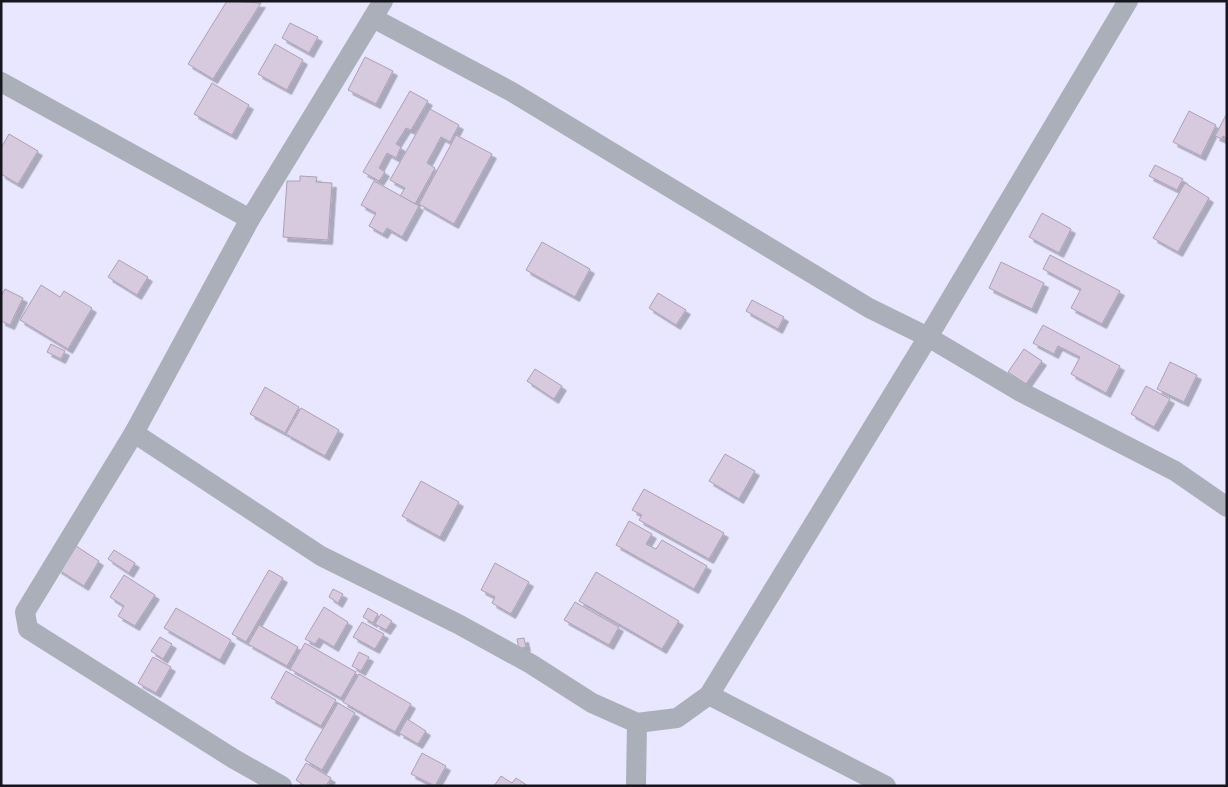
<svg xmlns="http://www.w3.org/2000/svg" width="1228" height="787" viewBox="0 0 1228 787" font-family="'DM Sans',sans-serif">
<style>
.building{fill:#d7cadf;stroke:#aca0b4;filter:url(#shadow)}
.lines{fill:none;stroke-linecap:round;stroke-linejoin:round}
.minor{stroke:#aaafb9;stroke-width:20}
</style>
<defs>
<filter id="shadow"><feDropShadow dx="4.5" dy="4.5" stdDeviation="0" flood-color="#0004"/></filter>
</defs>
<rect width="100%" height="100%" fill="#e8e7ff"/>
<g class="building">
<polygon points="227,1 261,3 213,79 188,64"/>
<polygon points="290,23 318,37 309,53 282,38"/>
<polygon points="275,44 303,60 287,90 258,74"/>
<polygon points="365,57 393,71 376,104 348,90"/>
<polygon points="212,83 249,105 232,135 194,114"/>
<polygon points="410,91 428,101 411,130 406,128 396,144 401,147 396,158 387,153 379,168 385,172 379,181 363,172"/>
<polygon points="430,109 459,125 450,142 441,137 427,163 435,168 415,204 400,196 405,188 390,180"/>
<polygon points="1189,111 1216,125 1201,156 1173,142"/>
<polygon points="1227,113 1227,138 1223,136 1222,139 1215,136"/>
<polygon points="9,134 38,151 18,184 1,174 1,148"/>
<polygon points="456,135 492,154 454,224 419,204"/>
<polygon points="1155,165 1183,179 1177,190 1149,176"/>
<polygon points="300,176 317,177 316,182 332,183 328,240 283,237 287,181 300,181"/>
<polygon points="374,181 419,206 402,237 387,228 383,234 369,226 376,213 361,205"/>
<polygon points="1185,183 1209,198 1178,252 1153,238"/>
<polygon points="1042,213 1071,229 1059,253 1029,237"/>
<polygon points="542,242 590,269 575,297 526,270"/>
<polygon points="1050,255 1120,291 1102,324 1071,308 1081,289 1043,269"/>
<polygon points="119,260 148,277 137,295 108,277"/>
<polygon points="1001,262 1044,283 1032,309 989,288"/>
<polygon points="41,285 60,297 64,291 92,308 68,349 20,320"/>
<polygon points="5,289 23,298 10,325 1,321 1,296"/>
<polygon points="658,293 686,310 676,325 649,308"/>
<polygon points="752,300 784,317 778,329 746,311"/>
<polygon points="1043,325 1120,366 1106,393 1071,374 1080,357 1058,346 1054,354 1033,343"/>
<polygon points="51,344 65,351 61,359 47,352"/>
<polygon points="1024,349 1042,361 1026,384 1008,372"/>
<polygon points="1170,362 1197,375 1184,402 1157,389"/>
<polygon points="535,369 562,386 554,399 527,381"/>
<polygon points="1146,386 1170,399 1154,427 1131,414"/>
<polygon points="265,387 299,407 285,433 250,414"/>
<polygon points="301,408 339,430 325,456 286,434"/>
<polygon points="725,454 755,471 739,499 709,481"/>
<polygon points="421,481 459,502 440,537 402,516"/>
<polygon points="644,489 724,533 709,559 639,520 642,515 632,510"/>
<polygon points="629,521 652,534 646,544 656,549 662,540 707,566 694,589 616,545"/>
<polygon points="73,544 99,561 84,586 57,569"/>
<polygon points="114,550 135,563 129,573 108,559"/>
<polygon points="495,563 529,582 511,614 492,603 495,597 481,590"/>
<polygon points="269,570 283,578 246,642 232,634"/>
<polygon points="596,572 679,621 662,649 579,601"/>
<polygon points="124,575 155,595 135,626 118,616 124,606 110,597"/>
<polygon points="333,589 343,594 338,603 329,597"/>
<polygon points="575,602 619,627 609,645 564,620"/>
<polygon points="324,607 348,622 334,647 319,638 315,644 305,639"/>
<polygon points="176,608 231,640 220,660 164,628"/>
<polygon points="368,608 378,614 373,623 363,617"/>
<polygon points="381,614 392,621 386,630 375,624"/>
<polygon points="362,622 384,634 375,649 353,637"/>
<polygon points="259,625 298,647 287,666 248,644"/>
<polygon points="160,637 172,644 163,659 151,651"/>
<polygon points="524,638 526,647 519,649 517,639"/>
<polygon points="305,643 356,672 341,698 290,669"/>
<polygon points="359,652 369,657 361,671 352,666"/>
<polygon points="153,657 171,667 156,693 138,683"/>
<polygon points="286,671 336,700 321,726 271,698"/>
<polygon points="359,674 411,704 395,732 343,702"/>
<polygon points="338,703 355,713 322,770 305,760"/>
<polygon points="407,719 426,731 418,744 399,733"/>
<polygon points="422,753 446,766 435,786 411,774"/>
<polygon points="306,763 331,778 326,786 305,786 296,780"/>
<polygon points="501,776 512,783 516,778 528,786 494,786"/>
</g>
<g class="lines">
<g class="minor">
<polyline points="373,18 512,92 869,308 928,337 1019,391 1175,471 1227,507"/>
<polyline points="1,82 250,219"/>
<polyline points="134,433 321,556 458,624 531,664 592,703 637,723"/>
<polyline points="709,695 886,786"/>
<polyline points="282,786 234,759 28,629 25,612 134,433 250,219 383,1"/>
<polyline points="636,786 637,723 677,718 709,695 928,337 1128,1"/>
</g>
</g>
<rect width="1228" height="787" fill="none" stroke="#17161e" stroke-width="5"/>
</svg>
